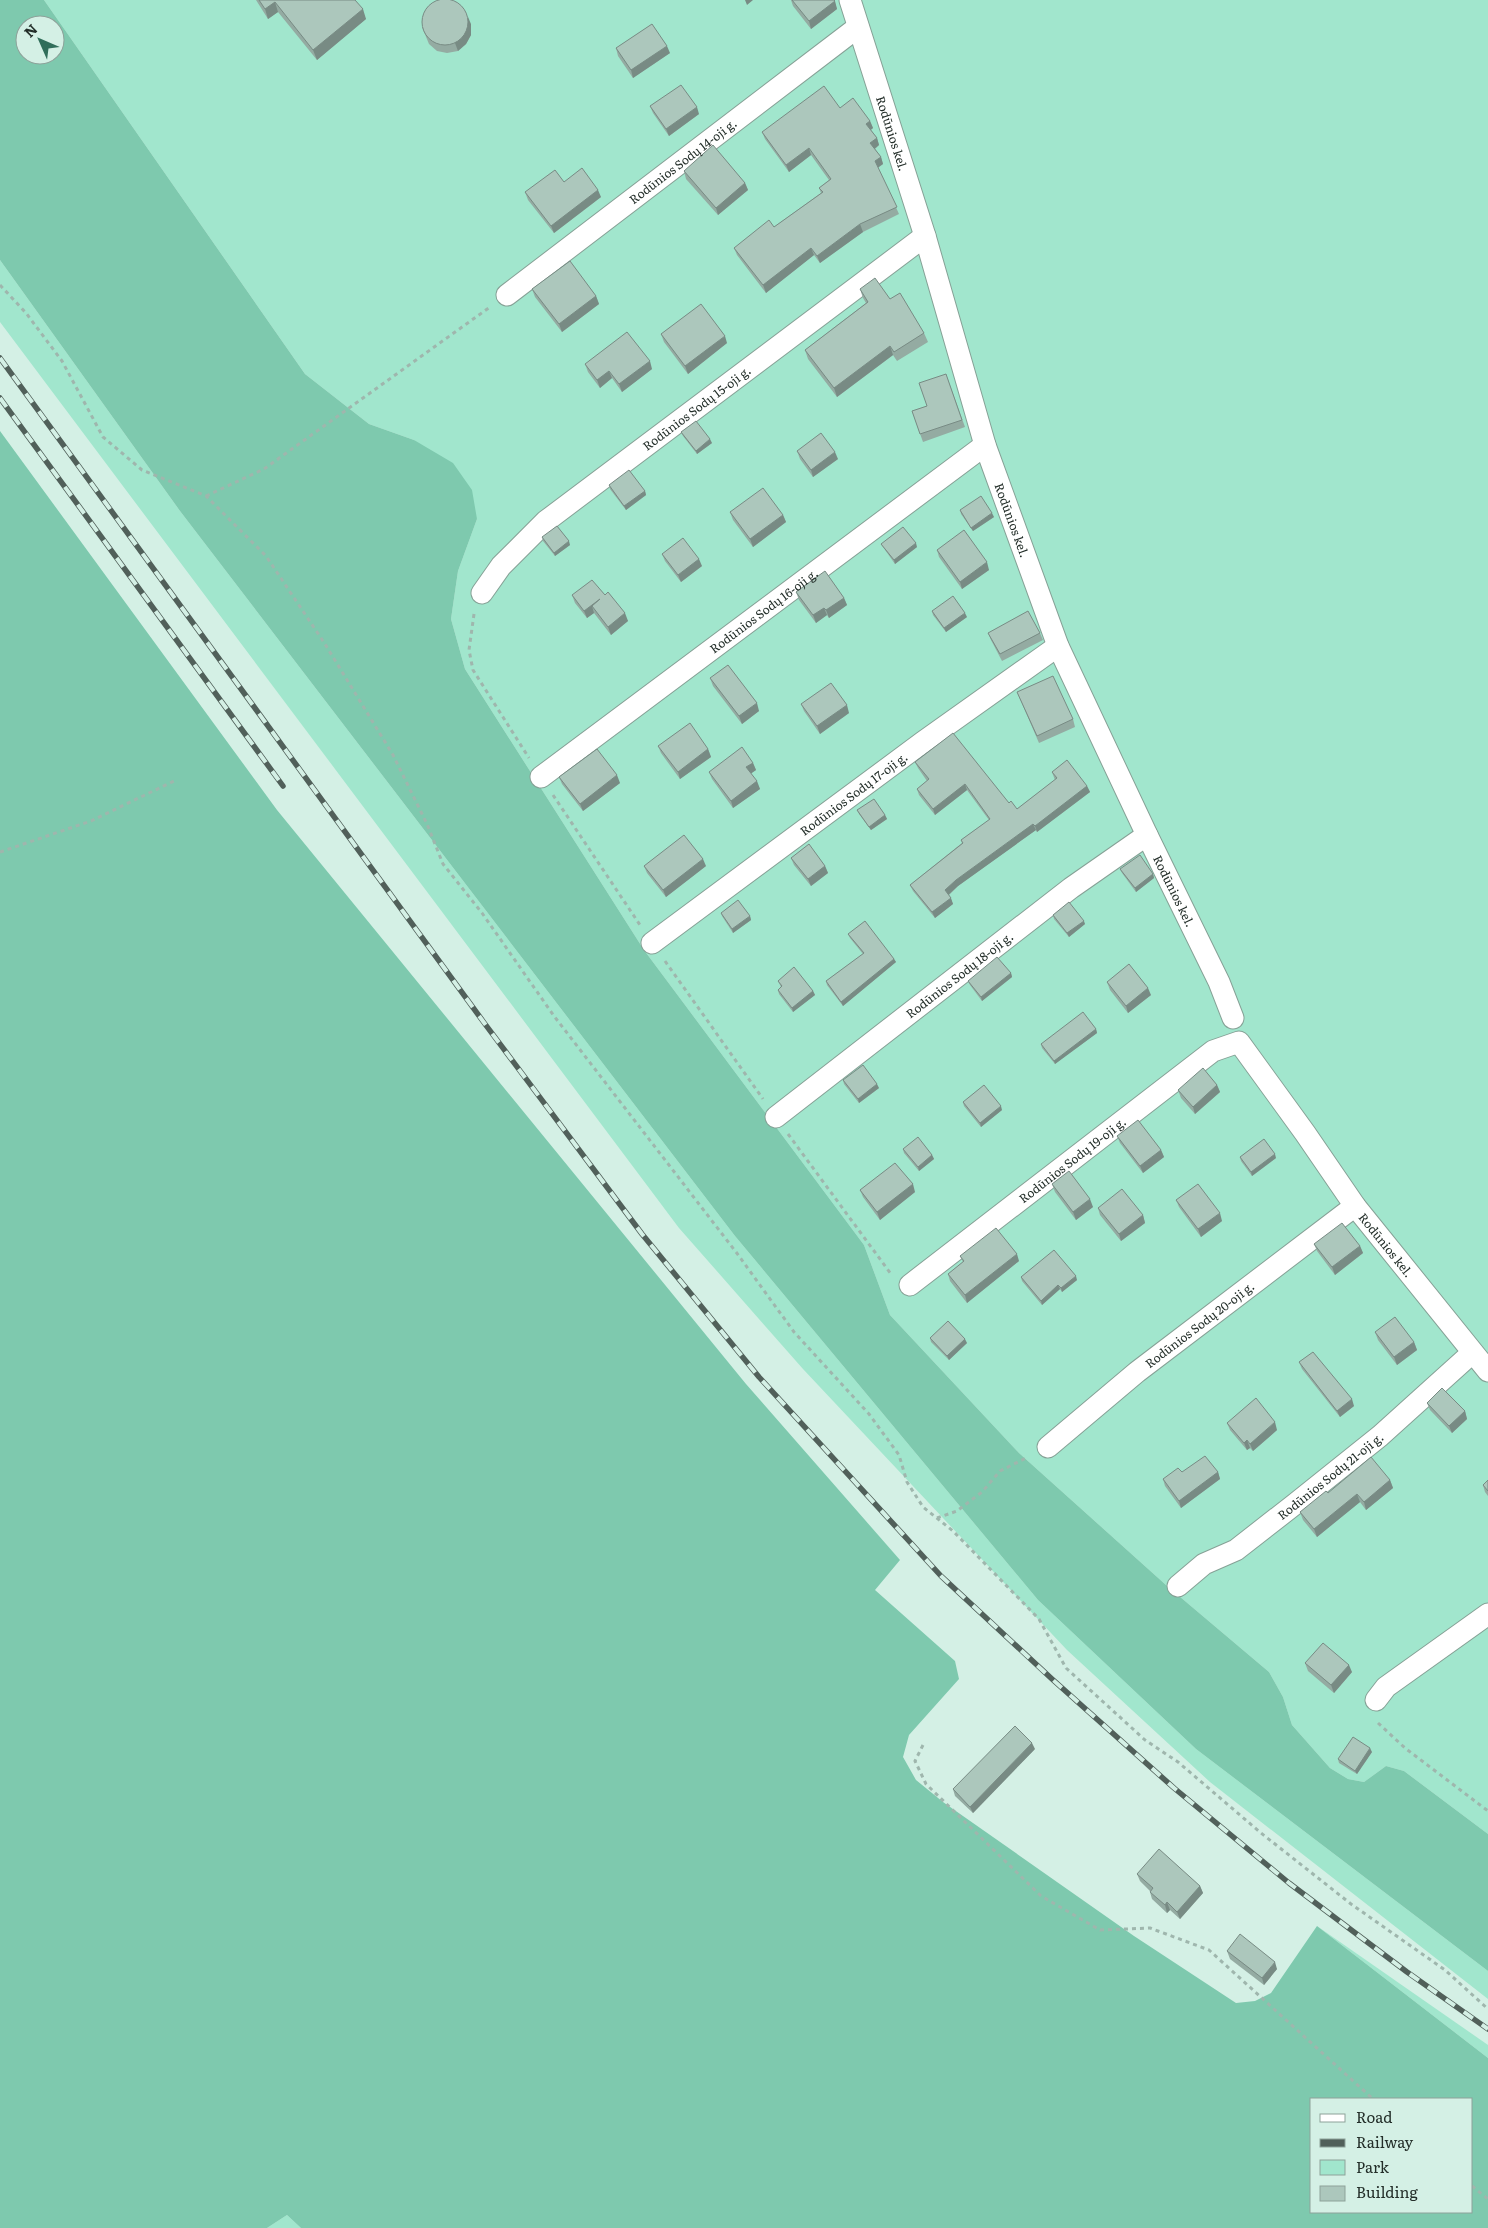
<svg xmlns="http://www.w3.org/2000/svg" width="1488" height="2228" viewBox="0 0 1488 2228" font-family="Literata,serif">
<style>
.green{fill:#a1e6cd}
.forest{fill:#7ec9ae;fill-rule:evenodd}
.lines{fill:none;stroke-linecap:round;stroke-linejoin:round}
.minor-casing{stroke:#86a196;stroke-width:23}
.path{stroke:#9fb6ad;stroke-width:3;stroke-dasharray:4 4;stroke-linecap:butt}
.minor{stroke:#fff;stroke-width:21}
.rail-casing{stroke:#51605a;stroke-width:5.5}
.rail{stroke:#d4f0e5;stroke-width:4;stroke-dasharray:11;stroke-linecap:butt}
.wall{fill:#94aba2}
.shaded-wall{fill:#788b84}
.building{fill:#acc7bc;stroke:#788b84}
.labels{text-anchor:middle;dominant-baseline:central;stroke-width:4;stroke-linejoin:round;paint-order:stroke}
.street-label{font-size:12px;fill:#232e29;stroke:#d4f0e5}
</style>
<rect width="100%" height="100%" fill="#d4f0e5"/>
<g class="green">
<polygon points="44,0 1488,0 1488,1834 1404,1771 1386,1766 1364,1782 1348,1779 1330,1768 1292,1725 1283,1697 1269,1672 1166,1585 1019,1453 890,1315 864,1245 644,950 465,669 451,619 458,571 477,519 414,440 369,424 305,374"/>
<polygon points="0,260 180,511 735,1236 1038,1600 1196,1749 1488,1971 1488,1999 1210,1782 1067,1650 803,1369 679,1228 0,322"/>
<polygon points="1317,1926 1488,2045 1488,2058"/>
<polygon points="287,2215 301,2228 267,2228"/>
</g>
<g class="forest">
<path d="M0 0H44L305 374 369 424 414 440 453 463 472 490 477 519 458 571 451 619 465 669 644 950 864 1245 890 1315 1019 1453 1166 1585 1269 1672 1283 1697 1292 1725 1330 1768 1348 1779 1364 1782 1386 1766 1404 1771 1488 1834V1971L1196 1749 1038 1600 735 1236 180 511 0 260ZM25 25H55V55H25Z"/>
<path d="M0 431 277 810 746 1384 900 1560 875 1590 955 1661 959 1679 909 1735 903 1757 916 1780 943 1802 1134 1936 1236 2003 1255 2001 1271 1993 1317 1926 1488 2058V2228H301L287 2215 267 2228H0ZM1312 2099H1472V2212H1312Z"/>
</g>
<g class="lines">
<defs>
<g id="minor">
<path id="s1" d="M850 0 925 236 985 445 1058 646 1147 835 1219 982 1233 1018"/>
<path id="s2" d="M507 295 858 27"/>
<path id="s3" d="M482 593 501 566 546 521 925 236"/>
<path id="s4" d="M541 777 985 445"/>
<path id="s5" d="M652 943 923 742 1058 646"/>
<path id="s6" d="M776 1117 1071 888 1147 835"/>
<path id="s7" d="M910 1285 1213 1051 1239 1042 1305 1133 1355 1206 1488 1371"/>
<path id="s8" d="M1048 1447 1137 1372 1355 1206"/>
<path id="s9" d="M1178 1586 1204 1564 1236 1550 1295 1504 1380 1436 1472 1353"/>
<polyline points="1376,1700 1386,1687 1488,1614"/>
</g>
</defs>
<use href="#minor" class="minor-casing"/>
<g class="path">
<polyline points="0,285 26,313 62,361 103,437 142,470 206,496 266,556 325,644 393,755 427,824 443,864 482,913 554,1016 736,1252 794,1332 869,1414 899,1455 907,1482 923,1507 953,1531 1039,1619 1066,1668 1145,1740 1178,1762 1261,1833 1351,1904 1445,1970 1488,2009"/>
<polyline points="206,496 264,469 490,307"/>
<polyline points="474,614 469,650 473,670 529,758"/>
<polyline points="553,795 640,925"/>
<polyline points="0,852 91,821 176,780"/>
<polyline points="665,961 763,1099"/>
<polyline points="788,1134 891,1274"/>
<polyline points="937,1518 957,1511 982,1492 1000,1471 1028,1457"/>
<polyline points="1378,1723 1405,1748 1488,1811"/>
<polyline points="923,1745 915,1761 926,1784 1041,1896 1100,1930 1150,1928 1209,1950 1373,2099"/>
<polyline points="1472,2186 1488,2199"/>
</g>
<use href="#minor" class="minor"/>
<defs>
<g id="rail">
<polyline points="0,358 485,1024 642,1234 759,1377 941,1576 1052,1679 1174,1788 1289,1883 1407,1972 1488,2029"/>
<polyline points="0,398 283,786"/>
</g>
</defs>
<use href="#rail" class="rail-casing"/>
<use href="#rail" class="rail"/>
</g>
<g class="wall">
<polygon points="256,0 355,0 366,19 317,60 278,12 268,19"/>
<polygon points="791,0 834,0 837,9 811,29 793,6"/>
<polygon points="471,24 471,35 466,44 458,51 447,53 437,51 429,44 422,27"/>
<polygon points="616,48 670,53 633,78 618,56"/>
<polygon points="650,106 699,114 669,136 653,113"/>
<polygon points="840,108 870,121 873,128 871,130 877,138 879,145 875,149 881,157 883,164 878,168 899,214 863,232 820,263 814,255 766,293 737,255 734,248 774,227 821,193 819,188 829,180 811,155 789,172 765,139 762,132"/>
<polygon points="684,171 745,183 748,190 718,215 686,179"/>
<polygon points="564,182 601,197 554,233 528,200 525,192"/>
<polygon points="532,289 596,296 599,304 562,332 535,297"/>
<polygon points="860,289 890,299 924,333 928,342 897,361 893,355 837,397 808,359 805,350 866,303 863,298"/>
<polygon points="661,334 727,343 688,374 664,342"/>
<polygon points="585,364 652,369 622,392 612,378 600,388 588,372"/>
<polygon points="946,374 965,427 923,442 912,411 927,406"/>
<polygon points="681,432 712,443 697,454 683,436"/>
<polygon points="797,451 838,459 813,477 800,459"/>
<polygon points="609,485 645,491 646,495 626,510 610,489"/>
<polygon points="960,510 994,517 973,531 961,514"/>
<polygon points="730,512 783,515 786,522 753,547 733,520"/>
<polygon points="542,537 570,545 555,556 543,541"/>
<polygon points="881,544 917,547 895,564 883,547"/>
<polygon points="937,550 989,570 962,589 939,557"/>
<polygon points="662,554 702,566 681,582 665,561"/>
<polygon points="796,592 844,598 847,605 829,618 827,615 816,623 799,600"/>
<polygon points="572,595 605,595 628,621 611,635 594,613 587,618 575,603"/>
<polygon points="932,611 967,617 946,632 933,615"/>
<polygon points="988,633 1040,633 1043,640 1002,661 991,640"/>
<polygon points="710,678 759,711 742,724 713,686"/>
<polygon points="1017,692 1073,719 1075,727 1039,743"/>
<polygon points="801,704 849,713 820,734 804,711"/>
<polygon points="658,746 708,749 711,757 680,779 661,753"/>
<polygon points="915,762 1009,803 1017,809 1055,780 1052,772 1087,786 1090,792 1037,832 1036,830 958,886 949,895 953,904 935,918 913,891 910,885 962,843 961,840 989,820 967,790 935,815 919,795 917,789 927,781 918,768"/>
<polygon points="753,763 756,770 751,773 760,789 733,808 712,779 709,772"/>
<polygon points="559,777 620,783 583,811 562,784"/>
<polygon points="857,810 885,815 887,819 871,830 859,814"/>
<polygon points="791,858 825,866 828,873 811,886 794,865"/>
<polygon points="644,866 706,866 666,897 647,873"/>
<polygon points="1120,869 1153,874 1154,878 1136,892 1122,873"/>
<polygon points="721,913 750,916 751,920 733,933 722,916"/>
<polygon points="1053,915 1085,924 1069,937 1054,919"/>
<polygon points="848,934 894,959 896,962 843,1006 827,985 826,981 863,954 850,938"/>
<polygon points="1011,973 1012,977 982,1001 970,985 968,981"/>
<polygon points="778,981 813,991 815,995 793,1012 779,994 778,990 781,987"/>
<polygon points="1107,982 1151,995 1128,1013 1110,990"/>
<polygon points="1096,1029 1097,1033 1055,1064 1042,1048 1041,1044"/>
<polygon points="843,1080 879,1088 859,1103 844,1084"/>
<polygon points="1217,1085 1220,1092 1195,1114 1181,1098 1178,1090"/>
<polygon points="963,1102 1002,1110 981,1127 964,1106"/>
<polygon points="1117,1136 1161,1150 1164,1157 1143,1173 1120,1143"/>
<polygon points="903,1149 932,1155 934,1159 919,1171 904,1153"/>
<polygon points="1240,1157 1276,1158 1252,1176 1241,1161"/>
<polygon points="1052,1184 1093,1207 1076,1220 1055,1192"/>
<polygon points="860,1190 915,1192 880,1220 863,1197"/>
<polygon points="1176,1200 1222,1221 1201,1237 1179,1207"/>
<polygon points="1098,1208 1143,1215 1145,1223 1121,1241 1100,1215"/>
<polygon points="1314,1244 1360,1246 1363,1253 1335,1275 1317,1251"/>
<polygon points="960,1256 1019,1261 967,1303 950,1281 948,1274 963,1262"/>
<polygon points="1021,1277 1077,1280 1062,1292 1060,1289 1042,1305 1022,1281"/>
<polygon points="1375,1332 1414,1342 1417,1350 1397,1365 1378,1340"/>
<polygon points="930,1338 967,1343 949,1360 931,1342"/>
<polygon points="1299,1362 1354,1406 1340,1417 1302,1369"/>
<polygon points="1427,1403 1465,1411 1467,1419 1452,1433 1430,1410"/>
<polygon points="1227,1423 1277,1430 1253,1451 1250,1448 1247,1450 1230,1430"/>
<polygon points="1182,1472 1218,1472 1220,1479 1181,1508 1165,1486 1163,1479"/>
<polygon points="1390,1480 1393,1488 1366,1510 1360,1502 1317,1537 1303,1520 1300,1512 1328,1493"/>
<polygon points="1488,1480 1488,1496 1485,1492 1483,1485"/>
<polygon points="1305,1663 1352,1672 1334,1693 1308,1671"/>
<polygon points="1035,1749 973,1813 955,1796 953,1789"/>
<polygon points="1372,1752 1357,1774 1339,1763 1338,1759"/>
<polygon points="1137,1874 1200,1886 1203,1893 1180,1919 1170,1910 1167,1913 1152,1899 1150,1892 1150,1891 1140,1881"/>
<polygon points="1227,1951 1277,1969 1264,1985 1230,1959"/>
</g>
<g class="shaded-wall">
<polygon points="745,0 753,0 747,5"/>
<polygon points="835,1 837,9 811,29 809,21"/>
<polygon points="275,2 278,12 268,19 265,9"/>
<polygon points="363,9 366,19 317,60 313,50"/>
<polygon points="468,17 471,24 471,35 466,44 458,51 455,43"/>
<polygon points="667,46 670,53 633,78 631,70"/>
<polygon points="697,107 699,114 669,136 666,129"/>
<polygon points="870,121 873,128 869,131 866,124"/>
<polygon points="877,138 879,145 873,150 870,143"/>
<polygon points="809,148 811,155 789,172 786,165"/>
<polygon points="881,157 883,164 877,168 875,161"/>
<polygon points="745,183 748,190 718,215 716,208"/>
<polygon points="598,190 601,197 554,233 551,226"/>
<polygon points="860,224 863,232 820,263 817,256"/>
<polygon points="811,248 814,255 766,293 763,285"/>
<polygon points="596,296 599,304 562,332 559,324"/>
<polygon points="725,336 727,343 688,374 685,366"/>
<polygon points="890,346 893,355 837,397 834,388"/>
<polygon points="650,361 652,369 622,392 619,384"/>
<polygon points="609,371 612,378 600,388 597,380"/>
<polygon points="710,439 712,443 697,454 696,451"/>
<polygon points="835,452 838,459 813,477 811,470"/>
<polygon points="645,491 646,495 626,510 624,506"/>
<polygon points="992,513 994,517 973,531 971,528"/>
<polygon points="783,515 786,522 753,547 750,539"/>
<polygon points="569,541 570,545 555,556 554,553"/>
<polygon points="916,543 917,547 895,564 894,560"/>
<polygon points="699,559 702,566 681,582 678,575"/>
<polygon points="987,562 989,570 962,589 960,582"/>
<polygon points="844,598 847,605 829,618 826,610"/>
<polygon points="600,599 592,606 594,613 587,618 584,611"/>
<polygon points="824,608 827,615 816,623 813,615"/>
<polygon points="625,613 628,621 611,635 608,627"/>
<polygon points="965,613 967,617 946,632 944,628"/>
<polygon points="757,703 759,711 742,724 739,716"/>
<polygon points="847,705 849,713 820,734 817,726"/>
<polygon points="708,749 711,757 680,779 678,772"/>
<polygon points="753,763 756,770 749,775 746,767"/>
<polygon points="617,775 620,783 583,811 580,804"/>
<polygon points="757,781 760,789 733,808 731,801"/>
<polygon points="965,784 967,790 935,815 933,809"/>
<polygon points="1087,786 1090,792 1037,832 1035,826"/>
<polygon points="885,815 887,819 871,830 869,827"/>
<polygon points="1033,824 1036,830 958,886 947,896 945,890 956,880"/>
<polygon points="703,859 706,866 666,897 663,890"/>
<polygon points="825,866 828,873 811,886 808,879"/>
<polygon points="1153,874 1154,878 1136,892 1135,888"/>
<polygon points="951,898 953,904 935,918 932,912"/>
<polygon points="750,916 751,920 733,933 732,929"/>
<polygon points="1084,921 1085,924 1069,937 1067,933"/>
<polygon points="894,959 896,962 843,1006 841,1002"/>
<polygon points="1011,973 1012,977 982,1001 981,997"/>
<polygon points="1148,988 1151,995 1128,1013 1126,1006"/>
<polygon points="813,991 815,995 793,1012 792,1008"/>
<polygon points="1096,1029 1097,1033 1055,1064 1054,1061"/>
<polygon points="877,1084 879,1088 859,1103 858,1099"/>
<polygon points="1217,1085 1220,1092 1195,1114 1193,1107"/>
<polygon points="1001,1106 1002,1110 981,1127 980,1123"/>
<polygon points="1161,1150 1164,1157 1143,1173 1140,1166"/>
<polygon points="1275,1154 1276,1158 1252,1176 1251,1172"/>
<polygon points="932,1155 934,1159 919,1171 918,1167"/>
<polygon points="913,1184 915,1192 880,1220 877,1212"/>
<polygon points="1090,1199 1093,1207 1076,1220 1073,1212"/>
<polygon points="1220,1213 1222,1221 1201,1237 1198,1229"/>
<polygon points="1143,1215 1145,1223 1121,1241 1119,1234"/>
<polygon points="1360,1246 1363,1253 1335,1275 1332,1267"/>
<polygon points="1017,1254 1019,1261 967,1303 965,1295"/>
<polygon points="1076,1276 1077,1280 1062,1292 1061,1288"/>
<polygon points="1058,1285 1060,1289 1042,1305 1041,1301"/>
<polygon points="965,1339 967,1343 949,1360 947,1356"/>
<polygon points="1414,1342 1417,1350 1397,1365 1394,1357"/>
<polygon points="1352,1399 1354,1406 1340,1417 1337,1411"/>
<polygon points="1465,1411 1467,1419 1452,1433 1449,1426"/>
<polygon points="1275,1422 1277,1430 1253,1451 1250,1444"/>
<polygon points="1247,1440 1250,1448 1247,1450 1244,1443"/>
<polygon points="1218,1472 1220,1479 1181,1508 1179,1501"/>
<polygon points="1390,1480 1393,1488 1366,1510 1364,1502"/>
<polygon points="1357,1494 1360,1502 1317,1537 1314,1529"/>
<polygon points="1349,1665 1352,1672 1334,1693 1331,1685"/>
<polygon points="1032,1743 1035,1749 973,1813 970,1807"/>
<polygon points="1370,1748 1372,1752 1357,1774 1355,1771"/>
<polygon points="1200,1886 1203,1893 1180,1919 1177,1912"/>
<polygon points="1167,1902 1170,1910 1167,1913 1165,1905"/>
<polygon points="1275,1962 1277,1969 1264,1985 1262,1978"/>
</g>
<g class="building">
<circle cx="445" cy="22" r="23"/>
<polygon points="259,0 355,0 363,9 313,50 275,2 265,9"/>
<polygon points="792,0 834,0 835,1 809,21"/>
<polygon points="652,24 667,46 631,70 616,48"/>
<polygon points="681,85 697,107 666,129 650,106"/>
<polygon points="824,86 840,108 853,98 870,121 866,124 877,138 870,143 881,157 875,161 897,207 860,224 817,256 811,248 763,285 734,248 769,220 774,227 823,192 819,188 831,179 809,148 786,165 762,132"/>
<polygon points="713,145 745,183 716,208 684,171"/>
<polygon points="582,168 598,190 551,226 525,192 555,170 564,182"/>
<polygon points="570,261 596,296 559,324 532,289"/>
<polygon points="875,278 890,299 900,293 924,333 894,352 890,346 834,388 805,350 868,302 860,289"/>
<polygon points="701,304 725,336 685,366 661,334"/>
<polygon points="627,332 650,361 619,384 609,371 597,380 585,364"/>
<polygon points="946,374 962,420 920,434 912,411 927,406 919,383"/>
<polygon points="696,421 710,439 696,451 681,432"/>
<polygon points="821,433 835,452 811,470 797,451"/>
<polygon points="629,470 645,491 624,506 609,485"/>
<polygon points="763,488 783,515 750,539 730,512"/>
<polygon points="981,496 992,513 971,528 960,510"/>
<polygon points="557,526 569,541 554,553 542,537"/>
<polygon points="903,527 916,543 894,560 881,544"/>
<polygon points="964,530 987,562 960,582 937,550"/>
<polygon points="683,538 699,559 678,575 662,554"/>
<polygon points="825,571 844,598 826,610 824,608 813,615 796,592"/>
<polygon points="592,580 605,595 608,592 625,613 608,627 592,606 600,599 584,611 572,595"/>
<polygon points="953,596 965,613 944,628 932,611"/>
<polygon points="1028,611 1040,633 1000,654 988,633"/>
<polygon points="728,665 757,703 739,716 710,678"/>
<polygon points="1053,676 1073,719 1037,736 1017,692"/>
<polygon points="831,683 847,705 817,726 801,704"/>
<polygon points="690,723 708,749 678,772 658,746"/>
<polygon points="953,733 1009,803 1011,801 1017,809 1057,778 1052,772 1067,760 1087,786 1035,826 1033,824 956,880 945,890 951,898 932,912 910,885 963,843 961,840 990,819 965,784 933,809 917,789 929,779 915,762"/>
<polygon points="742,747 753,763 746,767 757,781 731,801 709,772"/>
<polygon points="597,749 617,775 580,804 559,777"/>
<polygon points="874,799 885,815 869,827 857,810"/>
<polygon points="684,835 703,859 663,890 644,866"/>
<polygon points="809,844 825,866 808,879 791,858"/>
<polygon points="1140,855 1153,874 1135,888 1120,869"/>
<polygon points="738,900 750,916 732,929 721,913"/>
<polygon points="1069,902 1084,921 1067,933 1053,915"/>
<polygon points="865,921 894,959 841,1002 826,981 864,953 848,934"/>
<polygon points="997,957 1011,973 981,997 968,981"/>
<polygon points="1129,964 1148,988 1126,1006 1107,982"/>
<polygon points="794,967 813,991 792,1008 778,990 782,986 778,981"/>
<polygon points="1083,1012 1096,1029 1054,1061 1041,1044"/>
<polygon points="863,1065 877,1084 858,1099 843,1080"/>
<polygon points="1203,1068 1217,1085 1193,1107 1178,1090"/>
<polygon points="984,1085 1001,1106 980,1123 963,1102"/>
<polygon points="1138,1120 1161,1150 1140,1166 1117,1136"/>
<polygon points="918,1137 932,1155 918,1167 903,1149"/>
<polygon points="1264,1139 1275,1154 1251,1172 1240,1157"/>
<polygon points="895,1163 913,1184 877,1212 860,1190"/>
<polygon points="1069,1171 1090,1199 1073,1212 1052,1184"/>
<polygon points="1198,1184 1220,1213 1198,1229 1176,1200"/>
<polygon points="1122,1189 1143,1215 1119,1234 1098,1208"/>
<polygon points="1342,1223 1360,1246 1332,1267 1314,1244"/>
<polygon points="996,1228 1017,1254 965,1295 948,1274 964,1261 960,1256"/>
<polygon points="1054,1250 1076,1276 1061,1288 1058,1285 1041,1301 1021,1277"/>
<polygon points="1395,1317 1414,1342 1394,1357 1375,1332"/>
<polygon points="948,1321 965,1339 947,1356 930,1338"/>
<polygon points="1313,1352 1352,1399 1337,1411 1299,1362"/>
<polygon points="1442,1388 1465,1411 1449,1426 1427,1403"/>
<polygon points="1256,1398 1275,1422 1250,1444 1247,1440 1244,1443 1227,1423"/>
<polygon points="1205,1456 1218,1472 1179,1501 1163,1479 1178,1468 1182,1472"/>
<polygon points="1371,1457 1390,1480 1364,1502 1357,1494 1314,1529 1300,1512 1326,1491 1328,1493"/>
<polygon points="1488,1480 1488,1491 1483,1485"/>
<polygon points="1323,1643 1349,1665 1331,1685 1305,1663"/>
<polygon points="1015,1726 1032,1743 970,1807 953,1789"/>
<polygon points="1353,1737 1370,1748 1355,1771 1338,1759"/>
<polygon points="1159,1849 1200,1886 1177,1912 1167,1902 1165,1905 1150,1892 1153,1888 1137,1874"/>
<polygon points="1240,1934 1275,1962 1262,1978 1227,1951"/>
</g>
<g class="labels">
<g class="street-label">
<text stroke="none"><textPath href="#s1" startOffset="140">Rodūnios kel.</textPath></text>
<text stroke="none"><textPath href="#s2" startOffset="221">Rodūnios Sodų 14-oji g.</textPath></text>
<text stroke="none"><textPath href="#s3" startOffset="285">Rodūnios Sodų 15-oji g.</textPath></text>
<text stroke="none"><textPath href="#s1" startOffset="545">Rodūnios kel.</textPath></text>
<text stroke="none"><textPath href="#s4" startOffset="278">Rodūnios Sodų 16-oji g.</textPath></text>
<text stroke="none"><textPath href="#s5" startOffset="251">Rodūnios Sodų 17-oji g.</textPath></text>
<text stroke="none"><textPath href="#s1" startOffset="950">Rodūnios kel.</textPath></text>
<text stroke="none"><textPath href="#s6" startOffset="232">Rodūnios Sodų 18-oji g.</textPath></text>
<text stroke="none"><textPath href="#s7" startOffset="205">Rodūnios Sodų 19-oji g.</textPath></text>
<text stroke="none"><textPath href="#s7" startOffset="661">Rodūnios kel.</textPath></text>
<text stroke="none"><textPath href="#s8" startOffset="195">Rodūnios Sodų 20-oji g.</textPath></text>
<text stroke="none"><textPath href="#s9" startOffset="189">Rodūnios Sodų 21-oji g.</textPath></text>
</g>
</g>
<rect x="1310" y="2098" width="162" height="115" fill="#d4f0e5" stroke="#8da29a"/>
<rect x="1320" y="2114" width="25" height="8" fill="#ffffff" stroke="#8da29a"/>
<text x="1356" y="2123" font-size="15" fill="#232e29">Road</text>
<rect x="1320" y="2139" width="25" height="8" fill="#51605a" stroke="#8da29a"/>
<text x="1356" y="2148" font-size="15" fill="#232e29">Railway</text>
<rect x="1320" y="2160" width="25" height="15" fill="#a1e6cd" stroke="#8da29a"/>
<text x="1356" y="2173" font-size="15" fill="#232e29">Park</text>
<rect x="1320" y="2186" width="25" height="15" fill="#acc7bc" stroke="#8da29a"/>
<text x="1356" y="2198" font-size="15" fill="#232e29">Building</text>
<g transform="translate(40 40) rotate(315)"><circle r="24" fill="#d4f0e5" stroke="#8da29a"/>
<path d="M0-4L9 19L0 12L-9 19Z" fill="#306e5a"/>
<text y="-8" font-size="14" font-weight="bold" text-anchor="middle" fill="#232e29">N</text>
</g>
</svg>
